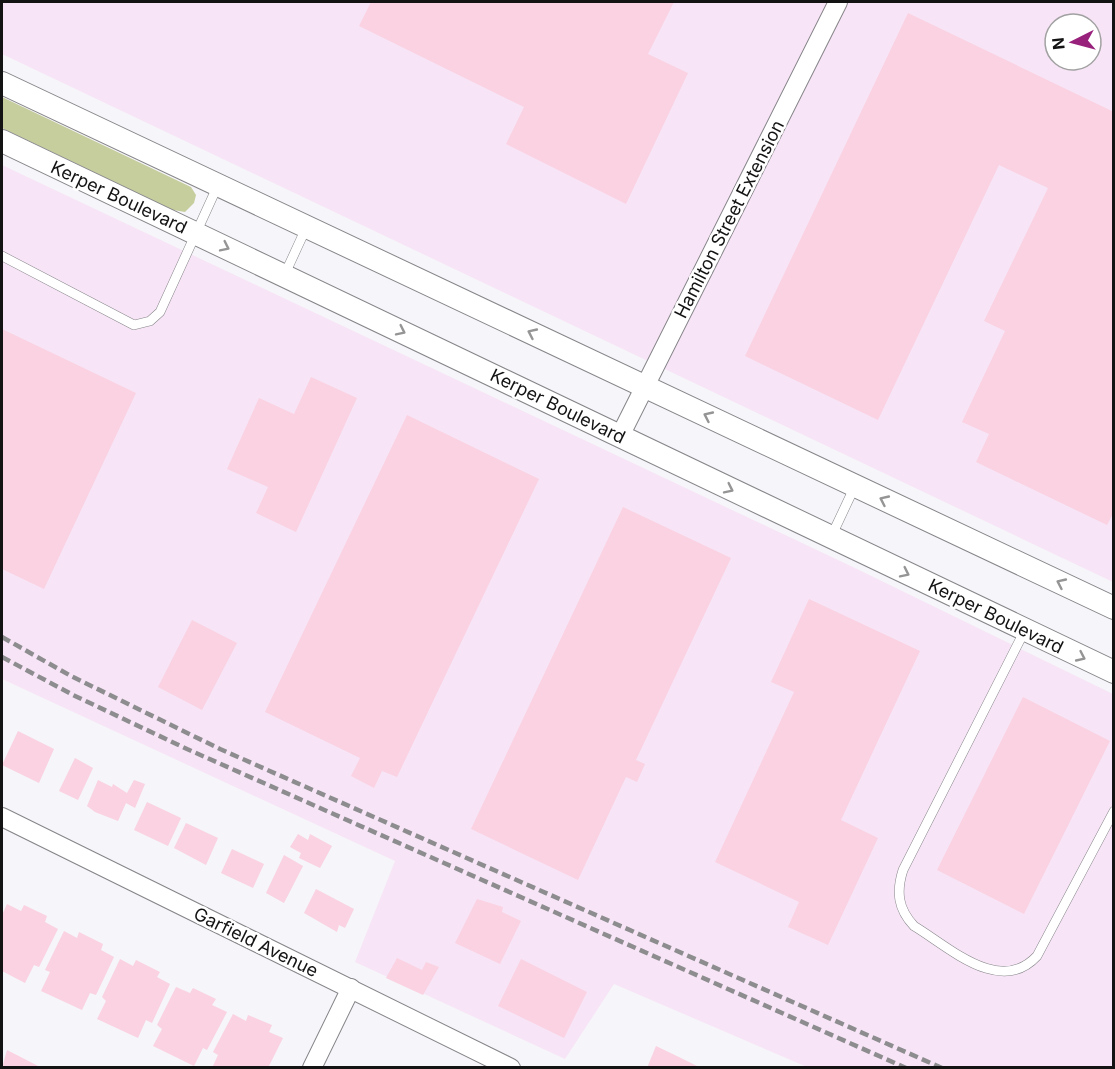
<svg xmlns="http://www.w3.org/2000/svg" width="1115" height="1069" viewBox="0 0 1115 1069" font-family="Inter,sans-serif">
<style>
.industrial{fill:#f7e5f7;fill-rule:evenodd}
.green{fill:#c6ce9e}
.building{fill:#fad2e1}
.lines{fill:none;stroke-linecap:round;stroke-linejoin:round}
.service-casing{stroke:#868589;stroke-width:10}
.minor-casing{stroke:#868589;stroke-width:20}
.tertiary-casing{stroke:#868589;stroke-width:24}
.service{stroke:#fff;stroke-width:9}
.minor{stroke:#fff;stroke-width:18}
.tertiary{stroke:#fff;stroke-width:22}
.rail{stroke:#8d8d8f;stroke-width:4.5;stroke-dasharray:9 4.5;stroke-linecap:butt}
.oneway{stroke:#959595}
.labels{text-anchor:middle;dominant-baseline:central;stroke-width:5;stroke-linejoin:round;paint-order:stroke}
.street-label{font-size:18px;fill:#131314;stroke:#fff}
</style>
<rect width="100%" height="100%" fill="#f6f5f9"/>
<g class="industrial">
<path d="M2 2H1113V582L2 54ZM1055 24H1091V60H1055Z"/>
<polygon points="2,165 857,569 1113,694 1113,1067 807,1067 614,984 565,1059 355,962 395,861 2,679"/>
</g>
<polygon class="green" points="2,97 191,187 196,195 194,203 185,212 173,210 2,128"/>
<g class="building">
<polygon points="371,2 674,2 648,54 688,73 626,204 506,144 524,107 359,26"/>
<polygon points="908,13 1114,112 1114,512 1107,525 976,462 989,434 962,422 1005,331 984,321 1048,188 999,165 878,420 745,356"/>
<polygon points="2,329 136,393 44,589 2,569"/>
<polygon points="311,377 357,398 296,532 256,513 268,487 227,469 259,398 294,414"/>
<polygon points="407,415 539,479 397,777 382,771 374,788 351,776 360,758 265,712"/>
<polygon points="623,507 731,558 636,760 645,764 637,782 626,777 578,880 471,829"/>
<polygon points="809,599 920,651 841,820 878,838 828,945 788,927 799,902 715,862 794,692 771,682"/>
<polygon points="192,620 237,643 202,710 158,687"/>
<polygon points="1023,697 1110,741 1024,914 937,870"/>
<polygon points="18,731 54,749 39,783 2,765"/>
<polygon points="75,758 93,768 78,800 59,791"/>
<polygon points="98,780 112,787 113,784 127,793 134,780 145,784 135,808 126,803 118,821 95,812 87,806"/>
<polygon points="147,802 181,818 168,846 134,830"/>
<polygon points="186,823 218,838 206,865 174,848"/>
<polygon points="298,834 308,840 310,834 332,846 320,868 299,858 301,853 290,847"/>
<polygon points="232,849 264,864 253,888 221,873"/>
<polygon points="284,855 303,866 284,903 266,893"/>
<polygon points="316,889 354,909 345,928 339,925 337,932 304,913"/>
<polygon points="477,899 503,907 502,912 521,921 500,964 455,943"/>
<polygon points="7,904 21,911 24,905 47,916 45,922 58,929 39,967 34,965 25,983 2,971 2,915"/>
<polygon points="64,931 77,938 79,932 103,944 101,950 114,957 96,995 90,993 82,1010 41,991 50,972 45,970"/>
<polygon points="397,958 422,970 426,962 439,967 423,995 386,978"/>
<polygon points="120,959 133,966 136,960 160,972 157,977 170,984 152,1023 146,1020 138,1038 97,1019 106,1001 102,997"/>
<polygon points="521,959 587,992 564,1038 498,1006"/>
<polygon points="176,987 190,993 193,988 216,999 212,1005 227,1012 207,1050 203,1048 194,1066 153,1046 162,1029 157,1025"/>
<polygon points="233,1014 246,1021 248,1015 272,1025 269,1032 283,1038 268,1068 212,1068 218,1055 213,1052"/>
<polygon points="656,1046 683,1059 701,1068 647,1068"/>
<polygon points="7,1050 42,1068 2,1068"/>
</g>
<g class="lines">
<defs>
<g id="service">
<polyline points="2,256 134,325 150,321 160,312 218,185"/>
<polyline points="284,276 307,226"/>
<polyline points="831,537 855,486"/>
<path d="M1025 630 903 870C896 892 898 909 914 926 949 947 1000 996 1037 956L1114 811"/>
</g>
<g id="minor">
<polyline points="620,436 838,2"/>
<polyline points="2,817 511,1068"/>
<polyline points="312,1068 351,988"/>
</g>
<g id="tertiary">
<polyline points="2,83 1114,608"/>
<polyline points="2,141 1114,672"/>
</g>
</defs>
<use href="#service" class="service-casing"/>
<use href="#minor" class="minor-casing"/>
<use href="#tertiary" class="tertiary-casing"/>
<use href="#service" class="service"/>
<use href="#minor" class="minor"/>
<use href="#tertiary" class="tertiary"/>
<g class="rail">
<polyline points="2,637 71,676 220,749 942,1068"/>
<polyline points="2,657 73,695 187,749 906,1068"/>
</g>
</g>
<defs><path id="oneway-chevron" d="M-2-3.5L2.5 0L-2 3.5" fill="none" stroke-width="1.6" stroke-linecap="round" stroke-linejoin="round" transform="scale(1.5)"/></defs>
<g class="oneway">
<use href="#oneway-chevron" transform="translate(225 247) rotate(26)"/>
<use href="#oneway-chevron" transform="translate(401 331) rotate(26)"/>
<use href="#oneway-chevron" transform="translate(532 333) rotate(-155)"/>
<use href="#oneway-chevron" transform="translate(708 416) rotate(-155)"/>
<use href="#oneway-chevron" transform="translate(729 489) rotate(26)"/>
<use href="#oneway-chevron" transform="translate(884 500) rotate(-155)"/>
<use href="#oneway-chevron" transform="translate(905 573) rotate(26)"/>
<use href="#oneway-chevron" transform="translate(1061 583) rotate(-155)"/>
<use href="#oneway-chevron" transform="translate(1081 657) rotate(25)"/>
</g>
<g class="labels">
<g class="street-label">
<text transform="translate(119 197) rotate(25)">Kerper Boulevard</text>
<text transform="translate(729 219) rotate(-63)">Hamilton Street Extension</text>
<text transform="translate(558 406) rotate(26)">Kerper Boulevard</text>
<text transform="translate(996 616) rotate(26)">Kerper Boulevard</text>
<text transform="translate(256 942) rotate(26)">Garfield Avenue</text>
</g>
</g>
<rect width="1115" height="1069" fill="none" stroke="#131314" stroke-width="6"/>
<g transform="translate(1073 42) rotate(264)"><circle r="28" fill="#ffffff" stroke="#a1a1a1" stroke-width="1.5"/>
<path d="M0-4.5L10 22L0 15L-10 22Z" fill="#98217c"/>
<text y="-9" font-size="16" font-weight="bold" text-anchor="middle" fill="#131314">N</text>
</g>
</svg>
